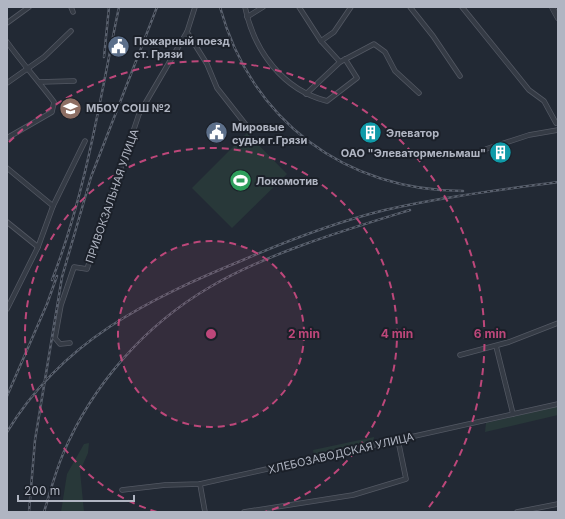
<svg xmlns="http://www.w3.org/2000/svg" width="565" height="519" viewBox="0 0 565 519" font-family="Inter,sans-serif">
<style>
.green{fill:#283839}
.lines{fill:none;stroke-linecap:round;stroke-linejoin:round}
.minor-casing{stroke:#535863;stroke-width:5.5}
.tertiary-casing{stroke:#535863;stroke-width:6}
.minor{stroke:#353b45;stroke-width:4}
.tertiary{stroke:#353b45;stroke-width:5}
.rail-casing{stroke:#5a616e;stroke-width:2.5}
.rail{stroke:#1b2029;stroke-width:1;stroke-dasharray:3;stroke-linecap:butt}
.ring{fill:none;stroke:#bd477a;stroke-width:2;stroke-dasharray:7 5}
.labels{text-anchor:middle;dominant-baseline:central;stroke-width:4;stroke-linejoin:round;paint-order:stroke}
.poi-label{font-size:11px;font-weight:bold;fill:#b0b5c2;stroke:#1b2029;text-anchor:start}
.street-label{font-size:11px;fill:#b0b5c2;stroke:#1b2029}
.centre{fill:#bd477a;stroke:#1b2029;stroke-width:2}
.ring-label{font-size:12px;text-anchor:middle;font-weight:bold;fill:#bd477a;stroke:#1b2029;stroke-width:4;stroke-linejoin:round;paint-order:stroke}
</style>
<rect width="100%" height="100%" fill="#222934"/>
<g class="green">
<polygon points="247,133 287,174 232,228 192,188"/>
<polygon points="558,406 558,415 485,432 486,423"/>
<polygon points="374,437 373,443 314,455 313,450"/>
<polygon points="89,443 88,453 80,471 84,512 61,512 67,474 84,444"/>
</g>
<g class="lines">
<defs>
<g id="minor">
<polyline points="71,7 73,12"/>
<path d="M245 7C254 51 283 90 327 101L357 78 345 59"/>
<polyline points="299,7 321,41 340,62"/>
<polyline points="410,7 433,36 460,76"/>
<polyline points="462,7 529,90 544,101 556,123"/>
<polyline points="247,17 263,7"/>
<polyline points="7,23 29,7"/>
<polyline points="187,32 207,64 217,88 250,130"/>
<polyline points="321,41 334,32 351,7"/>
<path d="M7 42C22 63 39 82 54 102L52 112 7 138"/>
<polyline points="39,82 74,81"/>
<polyline points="7,83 44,57 71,31"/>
<polyline points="306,94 340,62 374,44 385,52 395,71 419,93"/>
<polyline points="486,149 529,135 558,130"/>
<polyline points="7,168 53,206"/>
<polyline points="7,222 38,247"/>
<polyline points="7,309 38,247 53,206 85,141"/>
<polyline points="70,343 60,344 55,338 61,305 74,267 87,269 139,114 187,32 195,7"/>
<polyline points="496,346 513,414"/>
<polyline points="460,355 509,342 558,323"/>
<polyline points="200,484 205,512"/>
<polyline points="122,490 165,485 200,484 558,404"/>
<polyline points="244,512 353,495 406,479 398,440"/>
<polyline points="517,512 558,504"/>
</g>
<polyline id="tertiary" points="552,7 558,18"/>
</defs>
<use href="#minor" class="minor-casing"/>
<use href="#tertiary" class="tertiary-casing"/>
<use href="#minor" class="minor"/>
<use href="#tertiary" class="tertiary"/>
<defs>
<g id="rail">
<path d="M220 7C251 121 346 191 463 191"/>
<polyline points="104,57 109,7"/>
<path d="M52 280C86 193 100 98 119 7"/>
<polyline points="7,396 47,304 57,276"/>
<path d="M7 432C62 341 148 299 243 260 289 240 336 222 385 210 442 197 500 190 558 182"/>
<polyline points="29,512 35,440 62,277 91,177 157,7"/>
<path d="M44 512C50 493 55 473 63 454 92 385 145 325 210 287 268 253 345 230 410 210"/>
</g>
</defs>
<use href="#rail" class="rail-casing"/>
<use href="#rail" class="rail"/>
</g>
<circle cx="211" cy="334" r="93" fill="#bd477a" fill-opacity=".12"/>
<g class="ring">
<circle cx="211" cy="334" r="93"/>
<path d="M157 512A186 186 0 1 1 265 512"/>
<path d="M9 142A279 279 0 0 1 426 511"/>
</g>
<defs>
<symbol id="civic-disc" viewBox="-11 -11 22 22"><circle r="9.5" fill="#5c6f8a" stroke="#1b2029"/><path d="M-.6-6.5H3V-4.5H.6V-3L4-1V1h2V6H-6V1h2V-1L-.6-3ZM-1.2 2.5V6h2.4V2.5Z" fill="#fff"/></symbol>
<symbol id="school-disc" viewBox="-11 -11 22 22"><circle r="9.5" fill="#8d6e63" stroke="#1b2029"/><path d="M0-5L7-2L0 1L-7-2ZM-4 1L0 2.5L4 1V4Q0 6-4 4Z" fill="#fff"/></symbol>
<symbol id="building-disc" viewBox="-11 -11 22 22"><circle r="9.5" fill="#0f9aa8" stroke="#1b2029"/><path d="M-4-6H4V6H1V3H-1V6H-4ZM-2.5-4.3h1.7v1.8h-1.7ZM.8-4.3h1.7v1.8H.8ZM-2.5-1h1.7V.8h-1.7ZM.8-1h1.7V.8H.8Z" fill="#fff"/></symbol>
<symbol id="stadium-disc" viewBox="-11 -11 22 22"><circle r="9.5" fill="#2e9e5b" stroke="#1b2029"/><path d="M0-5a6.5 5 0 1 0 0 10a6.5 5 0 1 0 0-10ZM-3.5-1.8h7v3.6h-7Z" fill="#fff"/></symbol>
</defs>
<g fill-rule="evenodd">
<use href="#civic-disc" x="106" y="34" width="25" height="25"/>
<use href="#school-disc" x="58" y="96" width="25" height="25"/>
<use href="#civic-disc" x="204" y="120" width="25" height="25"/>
<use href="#building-disc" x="358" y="120" width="25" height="25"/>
<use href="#building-disc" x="488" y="140" width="25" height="25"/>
<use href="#stadium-disc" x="228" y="168" width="25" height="25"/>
</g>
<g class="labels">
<g class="poi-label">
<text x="134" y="41">Пожарный поезд<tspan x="134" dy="13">ст. Грязи</tspan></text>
<text x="86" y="108">МБОУ СОШ №2</text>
<text x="232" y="127">Мировые<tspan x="232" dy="13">судьи г.Грязи</tspan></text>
<text x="386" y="133">Элеватор</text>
<text x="486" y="153" text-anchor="end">ОАО "Элеватормельмаш"</text>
<text x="256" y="181">Локомотив</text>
</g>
<g class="street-label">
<text transform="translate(112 196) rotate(-71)">ПРИВОКЗАЛЬНАЯ УЛИЦА</text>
<text transform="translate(341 453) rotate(-13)">ХЛЕБОЗАВОДСКАЯ УЛИЦА</text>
</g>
</g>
<circle cx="211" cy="334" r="6" class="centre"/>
<g class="ring-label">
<text x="304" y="338">2 min</text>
<text x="397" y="338">4 min</text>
<text x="490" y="338">6 min</text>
</g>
<rect width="565" height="519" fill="none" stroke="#b0b5c2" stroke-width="16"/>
<path d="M18 495v6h116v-6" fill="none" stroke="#b0b5c2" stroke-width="2"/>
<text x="24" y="495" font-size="12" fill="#b0b5c2" stroke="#1b2029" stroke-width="3" paint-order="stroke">200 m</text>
</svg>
